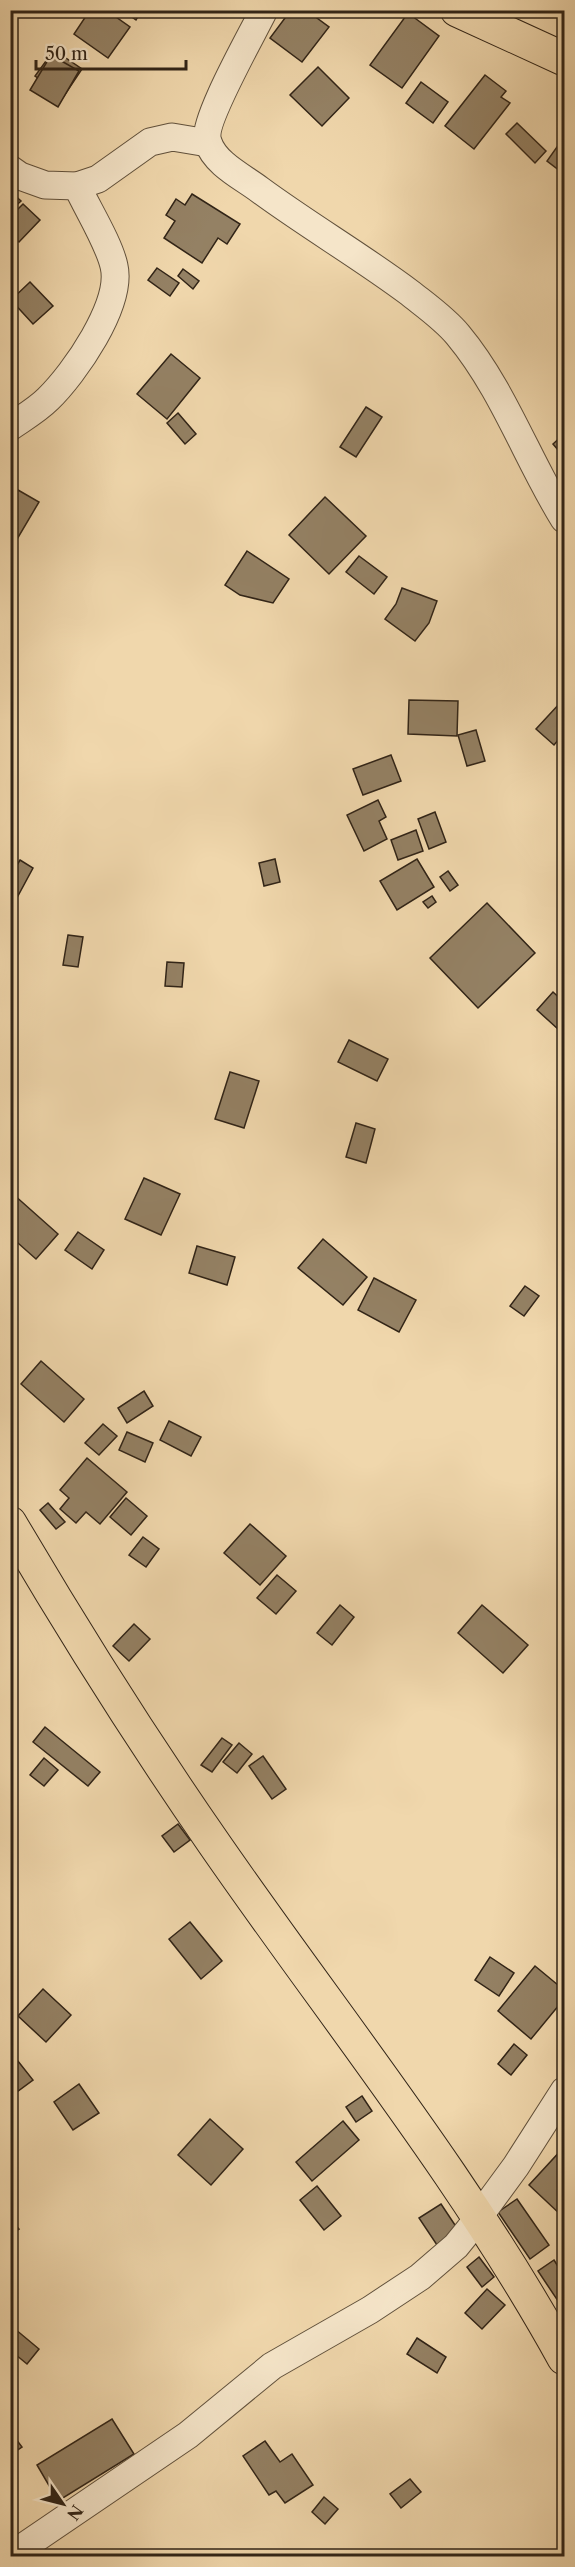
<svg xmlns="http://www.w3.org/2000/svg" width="575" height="2567" viewBox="0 0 575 2567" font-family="'Libre Caslon Text',serif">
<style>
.building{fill:#948164;stroke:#312417;stroke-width:1.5}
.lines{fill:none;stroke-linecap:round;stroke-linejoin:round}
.minor-casing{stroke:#61513c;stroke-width:29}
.major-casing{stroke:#312417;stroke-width:35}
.minor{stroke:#f5e5c9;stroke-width:27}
.major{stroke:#f0d7ac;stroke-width:33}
</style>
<rect width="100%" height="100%" fill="#f0d7ac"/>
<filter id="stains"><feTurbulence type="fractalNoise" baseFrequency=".00333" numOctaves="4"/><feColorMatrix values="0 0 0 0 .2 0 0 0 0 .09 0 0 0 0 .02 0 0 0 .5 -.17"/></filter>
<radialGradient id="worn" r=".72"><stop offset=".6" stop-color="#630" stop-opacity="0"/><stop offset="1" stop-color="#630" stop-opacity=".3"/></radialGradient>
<g class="building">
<polygon points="90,10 106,10 130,27 108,58 74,34"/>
<polygon points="122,10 142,10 136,20"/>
<polygon points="291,10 306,10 329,27 302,62 270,38"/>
<polygon points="408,13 439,36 402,88 370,65"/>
<polygon points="54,50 82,69 64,96 35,76"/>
<polygon points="51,55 79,71 58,107 30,90"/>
<polygon points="318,67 349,98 322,126 290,95"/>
<polygon points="485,75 506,91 501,97 510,103 474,149 445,126"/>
<polygon points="421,82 448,102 433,123 406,103"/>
<polygon points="517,123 546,151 535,163 506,134"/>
<polygon points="564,137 564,174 547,161"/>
<polygon points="10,191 21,201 10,211"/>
<polygon points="192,194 240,224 227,244 218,238 202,263 164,238 175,221 166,215 176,199 185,205"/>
<polygon points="23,204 40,220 19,242 10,234 10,217"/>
<polygon points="157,268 179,283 170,296 148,280"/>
<polygon points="183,269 199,281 193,289 178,276"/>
<polygon points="30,282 53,306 33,324 11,300"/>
<polygon points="171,354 200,378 167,419 137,394"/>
<polygon points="366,407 382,417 356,457 340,447"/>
<polygon points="178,413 196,434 185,444 167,423"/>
<polygon points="564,434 564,457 553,444"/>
<polygon points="18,490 39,502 13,546 10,545 10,504"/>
<polygon points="325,497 366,536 329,574 289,535"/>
<polygon points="247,551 289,579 273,603 240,595 225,585"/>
<polygon points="359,556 387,577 374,594 346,572"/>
<polygon points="402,588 437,601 429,623 415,641 385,619 396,604"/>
<polygon points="409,700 458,701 457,736 408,734"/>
<polygon points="560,703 564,707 564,733 554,745 536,729"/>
<polygon points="476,730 485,761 467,766 458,735"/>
<polygon points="391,755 401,781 363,795 353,769"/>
<polygon points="378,800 386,817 379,821 387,839 364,851 347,815"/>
<polygon points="435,812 446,842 429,849 418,819"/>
<polygon points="416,830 423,851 398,860 391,840"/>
<polygon points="275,859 280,882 264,886 259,863"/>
<polygon points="417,859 434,887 397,910 380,881"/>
<polygon points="20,860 33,868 13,905 10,904 10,877"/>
<polygon points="448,871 458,885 450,891 440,877"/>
<polygon points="432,896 436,902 428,908 423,902"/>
<polygon points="487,903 535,953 478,1008 430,958"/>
<polygon points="68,935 83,937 78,967 63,965"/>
<polygon points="167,962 184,963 182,987 165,986"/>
<polygon points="553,992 564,1002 564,1024 559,1030 537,1010"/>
<polygon points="349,1040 388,1059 377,1081 338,1062"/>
<polygon points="230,1072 259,1081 244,1128 215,1119"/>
<polygon points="356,1123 375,1129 366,1163 346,1157"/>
<polygon points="144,1178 180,1194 161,1235 125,1219"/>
<polygon points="13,1194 58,1234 36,1259 10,1236 10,1196"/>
<polygon points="78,1232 104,1250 92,1269 65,1250"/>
<polygon points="323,1239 367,1277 343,1305 298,1268"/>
<polygon points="197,1246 235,1257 227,1285 189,1273"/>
<polygon points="374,1278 416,1300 399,1332 358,1310"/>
<polygon points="525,1286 539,1296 524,1316 510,1306"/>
<polygon points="41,1361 84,1399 64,1422 21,1384"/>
<polygon points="144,1391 153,1406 127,1423 118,1408"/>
<polygon points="169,1421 201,1437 191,1456 160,1440"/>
<polygon points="103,1424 117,1436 99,1455 85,1443"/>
<polygon points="127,1432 153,1443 145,1462 119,1450"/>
<polygon points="87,1458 127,1492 100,1524 86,1512 76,1523 60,1509 69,1498 60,1490"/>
<polygon points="126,1498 147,1516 131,1535 110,1517"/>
<polygon points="48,1503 65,1522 56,1529 40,1510"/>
<polygon points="250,1524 286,1556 260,1585 224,1553"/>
<polygon points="143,1537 159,1549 146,1567 129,1555"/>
<polygon points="277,1575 296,1591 276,1614 257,1598"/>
<polygon points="340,1605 354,1617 332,1645 317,1633"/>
<polygon points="482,1605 528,1645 503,1673 458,1633"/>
<polygon points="134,1624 150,1639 129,1661 113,1646"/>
<polygon points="45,1727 100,1772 88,1786 33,1742"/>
<polygon points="222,1738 232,1745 212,1772 201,1765"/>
<polygon points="239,1743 252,1754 237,1773 223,1762"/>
<polygon points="263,1756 286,1789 272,1799 249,1766"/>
<polygon points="44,1758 58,1770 44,1786 30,1775"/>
<polygon points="178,1824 190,1840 174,1852 162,1836"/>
<polygon points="190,1922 222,1961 201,1979 169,1939"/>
<polygon points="490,1957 514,1973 499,1996 475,1980"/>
<polygon points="535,1966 564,1990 564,1999 531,2039 498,2011"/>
<polygon points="43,1989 71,2015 46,2042 18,2016"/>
<polygon points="514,2044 527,2055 511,2075 498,2064"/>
<polygon points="10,2051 33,2080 10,2097"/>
<polygon points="79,2084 99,2113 73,2130 54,2102"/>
<polygon points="362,2096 372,2111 356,2122 346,2107"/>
<polygon points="210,2119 243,2149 211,2185 178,2155"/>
<polygon points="343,2121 359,2140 312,2181 296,2162"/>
<polygon points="564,2147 564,2212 561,2215 529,2185"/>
<polygon points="317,2186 341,2216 324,2230 300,2200"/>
<polygon points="517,2199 549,2245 530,2259 498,2212"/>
<polygon points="441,2204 459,2231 437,2245 419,2218"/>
<polygon points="10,2219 19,2229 10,2235"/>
<polygon points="479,2257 494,2277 482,2287 467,2267"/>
<polygon points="554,2260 564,2276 564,2296 558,2301 538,2271"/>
<polygon points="487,2289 505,2305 482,2329 465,2313"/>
<polygon points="15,2329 39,2349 27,2364 10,2350 10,2334"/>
<polygon points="417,2338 446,2357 437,2373 407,2354"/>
<polygon points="112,2419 134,2454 58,2501 37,2465"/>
<polygon points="10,2431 22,2447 10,2455"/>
<polygon points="265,2441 280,2462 292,2454 313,2485 285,2503 276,2491 269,2495 243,2456"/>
<polygon points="410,2479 421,2492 401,2508 390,2494"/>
<polygon points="324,2497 338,2509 325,2524 312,2512"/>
</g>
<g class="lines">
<defs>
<g id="minor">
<path d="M264 10C253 33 201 123 208 142 215 164 243 177 260 190 309 226 362 257 410 293 425 305 445 319 458 335 503 389 527 459 564 519"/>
<polyline points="10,169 20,176 45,185 77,186 98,179 150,142 172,137 208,143"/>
<path d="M10 427C23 418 37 410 48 399 74 374 123 304 114 266 109 243 87 208 77 186"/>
<polyline points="10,2556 188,2435 272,2366 370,2310 420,2277 456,2246 469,2230 516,2166 564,2091"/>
</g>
<g id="major">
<polyline points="457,10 564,59"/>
<path d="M10 1523C74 1632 141 1738 213 1842 331 2013 463 2175 564 2358"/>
</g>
</defs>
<use href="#minor" class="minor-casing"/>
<use href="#major" class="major-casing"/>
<use href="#minor" class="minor"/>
<use href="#major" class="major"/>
</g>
<rect width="575" height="2567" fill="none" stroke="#f0d7ac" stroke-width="36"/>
<rect x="12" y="12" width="551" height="2543" fill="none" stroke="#312417" stroke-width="3"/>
<rect x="18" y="18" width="539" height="2531" fill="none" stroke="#312417" stroke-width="1.5"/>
<g transform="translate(63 2504) rotate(125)" stroke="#f5e5c9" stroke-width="4.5" paint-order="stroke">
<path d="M0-4.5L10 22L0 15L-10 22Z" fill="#312417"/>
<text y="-9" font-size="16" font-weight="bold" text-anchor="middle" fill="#312417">N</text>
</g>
<path d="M36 60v9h150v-9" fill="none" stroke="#312417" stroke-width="3"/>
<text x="45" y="60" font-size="18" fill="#312417" stroke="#f5e5c9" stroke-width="4.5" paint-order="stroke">50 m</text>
<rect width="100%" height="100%" filter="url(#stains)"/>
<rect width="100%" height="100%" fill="url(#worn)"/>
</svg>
